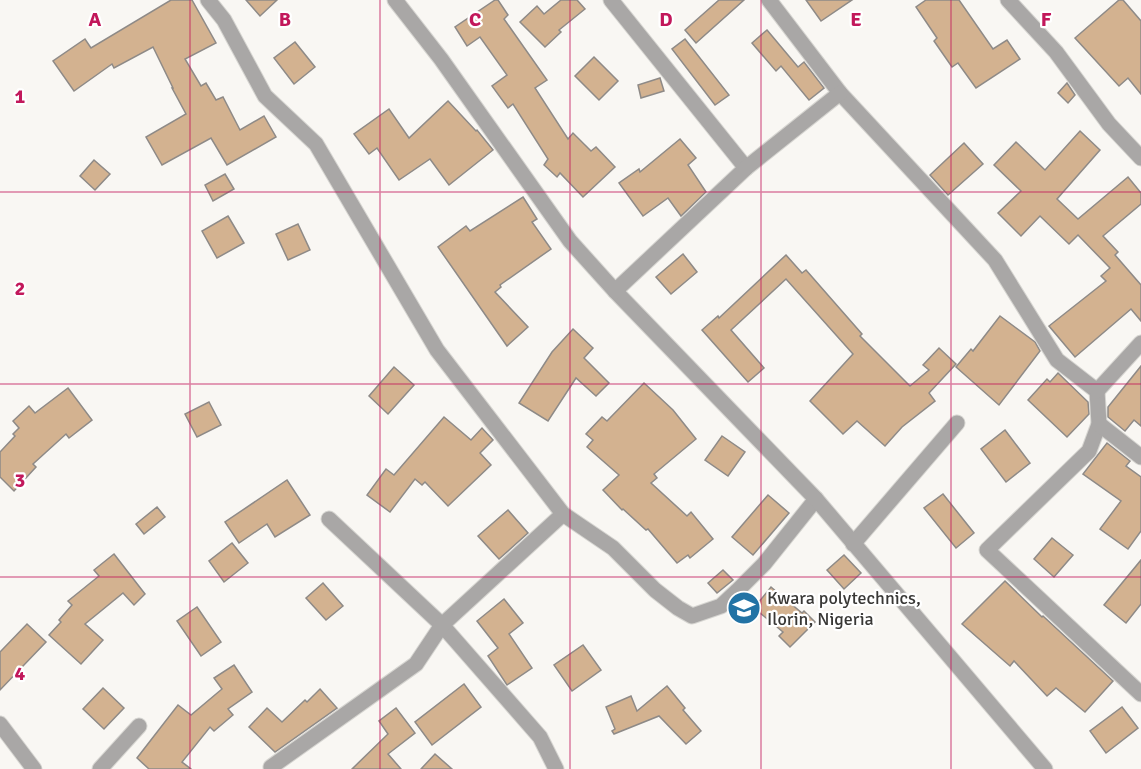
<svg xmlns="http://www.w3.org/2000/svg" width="1141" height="769" viewBox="0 0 1141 769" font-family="Signika,sans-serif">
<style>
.building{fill:#d3b290;stroke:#8e8a87;stroke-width:1.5}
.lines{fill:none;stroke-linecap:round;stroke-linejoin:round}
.street-casing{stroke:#d6d5d1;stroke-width:17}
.street{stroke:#a9a7a6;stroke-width:15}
.grid{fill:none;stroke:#c2185b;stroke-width:1.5;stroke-opacity:0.55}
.labels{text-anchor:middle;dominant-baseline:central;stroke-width:4.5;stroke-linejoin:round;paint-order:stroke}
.poi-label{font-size:18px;fill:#393836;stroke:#fff;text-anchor:start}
.grid-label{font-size:20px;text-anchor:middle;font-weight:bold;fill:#c2185b;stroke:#fff;stroke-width:4.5;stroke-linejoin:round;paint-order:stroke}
</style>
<rect width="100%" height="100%" fill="#f9f7f3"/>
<g class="building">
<polygon points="171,0 192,0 216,43 185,59 201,86 206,83 216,100 223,97 240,130 264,116 276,137 227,165 211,138 162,165 146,137 186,114 172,88 173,88 153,47 114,68 112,64 74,91 53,61 85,39 91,48"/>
<polygon points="246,0 277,0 260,16"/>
<polygon points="495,0 498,0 508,15 504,19 547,80 535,88 568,139 573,133 591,151 596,147 615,167 583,197 560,173 557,177 544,165 548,159 513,104 508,108 492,86 507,75 480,37 467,46 455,27"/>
<polygon points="561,0 577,0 585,9 559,30 561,32 545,47 520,22 537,6 544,14"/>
<polygon points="719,0 744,0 696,43 685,30"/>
<polygon points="806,0 852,0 821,21"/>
<polygon points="926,0 959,0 993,49 1007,40 1020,59 976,88 958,63 952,67 934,41 937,38 916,7"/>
<polygon points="1119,0 1123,0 1141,21 1141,94 1128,78 1119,86 1075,38"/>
<polygon points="767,30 798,67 804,62 824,88 809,100 781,66 776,71 752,43"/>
<polygon points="685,39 729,95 715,105 672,49"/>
<polygon points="295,42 315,67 294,84 274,58"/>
<polygon points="594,57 618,81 599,100 575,76"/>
<polygon points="660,78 664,91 641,98 638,85"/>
<polygon points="1067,83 1075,95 1068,103 1058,93"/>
<polygon points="448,101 476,131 477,130 493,150 449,185 430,159 399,180 377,148 369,154 354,134 389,109 409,138"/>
<polygon points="1080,131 1100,150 1057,199 1078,219 1128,177 1141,193 1141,204 1103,236 1118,252 1115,255 1141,285 1141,321 1131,309 1075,357 1049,326 1106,281 1101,276 1110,268 1078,235 1069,244 1040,216 1021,236 998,213 1021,191 994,165 1016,142 1045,170"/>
<polygon points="680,139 696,158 688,165 706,192 681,216 668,198 643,216 619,183 639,169 640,172"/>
<polygon points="964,143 983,164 948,195 930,175"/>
<polygon points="94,160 110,174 95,190 80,176"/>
<polygon points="225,174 234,189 213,201 205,185"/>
<polygon points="523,197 537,219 532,222 551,249 500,285 501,287 495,292 528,327 507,346 438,247 466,226 470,231"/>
<polygon points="228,216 244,243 217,258 202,231"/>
<polygon points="298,224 310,250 288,260 276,234"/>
<polygon points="683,254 697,272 671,294 656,277"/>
<polygon points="786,255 802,273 806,270 862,334 860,336 910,386 929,370 923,365 939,348 956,364 929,393 935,401 902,427 885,446 857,421 843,434 810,401 853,354 786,279 731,330 764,368 748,382 702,330 718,316 719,318"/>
<polygon points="1000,316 1035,342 1040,351 999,405 956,367 971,349 973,351"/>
<polygon points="573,329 593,348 584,358 609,383 596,396 576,378 548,421 519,403 552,352"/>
<polygon points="1141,366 1141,426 1134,420 1125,431 1108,417 1108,407"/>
<polygon points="394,367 414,385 388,414 369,396"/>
<polygon points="1058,373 1088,402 1089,414 1067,437 1028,400 1047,379 1050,382"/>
<polygon points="644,383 673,410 696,439 654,474 657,478 651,483 687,516 691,512 713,539 690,558 688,555 677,563 648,529 646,530 623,509 622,510 603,490 619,475 587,447 593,440 586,434 602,417 607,421"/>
<polygon points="68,388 92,420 69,438 66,434 33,464 36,467 14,491 0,477 0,452 15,436 13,434 19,428 13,421 29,406 35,413"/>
<polygon points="209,402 221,425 197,437 185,414"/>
<polygon points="444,417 471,440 482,428 493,440 480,453 491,465 448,506 425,482 422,485 415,479 390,512 367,495 386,469 394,475"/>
<polygon points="1005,430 1030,463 1006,482 981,449"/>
<polygon points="722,436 745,452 728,476 705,460"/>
<polygon points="1107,443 1130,461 1126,466 1141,477 1141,531 1128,549 1100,529 1121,501 1083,474"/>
<polygon points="287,480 310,515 275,537 267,524 239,543 225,522"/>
<polygon points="943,494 974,533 956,548 924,508"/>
<polygon points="768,495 789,513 753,555 732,537"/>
<polygon points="157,507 165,517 144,534 136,524"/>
<polygon points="508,510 528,533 499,559 478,536"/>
<polygon points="1052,538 1073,555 1054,577 1034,559"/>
<polygon points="232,543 248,563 224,582 209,561"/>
<polygon points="114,554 145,594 134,605 123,593 85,624 103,640 81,664 49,635 61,622 59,620 72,605 68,601 99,576 94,570"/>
<polygon points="844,555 861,573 844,589 827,570"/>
<polygon points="1141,560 1141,604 1126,623 1104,605"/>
<polygon points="723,570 733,580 717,593 708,583"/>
<polygon points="1005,581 1042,617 1043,616 1113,681 1085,712 1056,688 1047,696 1014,661 1010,666 962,624"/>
<polygon points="323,583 343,606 326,620 306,598"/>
<polygon points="771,587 802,613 804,611 815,622 790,647 779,636 783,632 754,608"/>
<polygon points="504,599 523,623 509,634 532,668 507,685 488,656 498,648 477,621"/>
<polygon points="197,607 221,642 201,656 177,621"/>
<polygon points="27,624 46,642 0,690 0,652"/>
<polygon points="583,645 601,670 572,691 554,665"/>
<polygon points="234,665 252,692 228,709 233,715 214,731 210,727 182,762 191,769 149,769 137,758 178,705 191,715 222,689 214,678"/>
<polygon points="464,684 481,707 432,745 415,722"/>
<polygon points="667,686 685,708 683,710 701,731 686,744 659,716 614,734 612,731 615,729 606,707 631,696 637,711"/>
<polygon points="103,688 124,708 104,729 83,709"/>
<polygon points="320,689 337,708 275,752 249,727 267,708 282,722 305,700 307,702"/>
<polygon points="1122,707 1138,728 1106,753 1090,731"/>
<polygon points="396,708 415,733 388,754 401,769 352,769 388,734 379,721"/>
<polygon points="435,754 452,769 421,769"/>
</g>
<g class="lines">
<defs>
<g id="street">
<polyline points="208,0 224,20 265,96 316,144 437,350 563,514 613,548 655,590 678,608 692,616 721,606 737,591 764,564 816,499"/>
<polyline points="395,0 441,59 570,241 615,291 816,499 1045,769"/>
<polyline points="611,0 746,168 615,291"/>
<polyline points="769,0 840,93 995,260 1057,360 1097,391 1099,424 1089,451 987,550 1141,694"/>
<polyline points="1008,0 1056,52 1109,124 1141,158"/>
<polyline points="746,168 840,93"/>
<polyline points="1097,391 1141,343"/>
<polyline points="1099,424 1141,457"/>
<polyline points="329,519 442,625 540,737 556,769"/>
<polyline points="853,544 957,423"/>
<polyline points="0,724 34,769"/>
<polyline points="271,767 416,664 442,625 563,514"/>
<polyline points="100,769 139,726"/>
</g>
</defs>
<use href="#street" class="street-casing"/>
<use href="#street" class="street"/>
</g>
<path class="grid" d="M190 0V769M380 0V769M570 0V769M761 0V769M951 0V769M0 192H1141M0 384H1141M0 577H1141"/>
<defs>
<symbol id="school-disc" viewBox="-11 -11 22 22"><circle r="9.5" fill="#2273a5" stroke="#fff"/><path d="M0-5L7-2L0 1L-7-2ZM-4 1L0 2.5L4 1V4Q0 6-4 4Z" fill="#fff"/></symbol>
</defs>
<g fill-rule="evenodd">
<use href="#school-disc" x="725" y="589" width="38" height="38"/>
</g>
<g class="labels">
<g class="poi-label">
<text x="767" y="598">Kwara polytechnics,<tspan x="767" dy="21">Ilorin, Nigeria</tspan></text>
</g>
</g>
<g class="grid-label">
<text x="95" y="26">A</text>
<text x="285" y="26">B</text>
<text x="475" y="26">C</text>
<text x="666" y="26">D</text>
<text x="856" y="26">E</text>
<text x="1046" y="26">F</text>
<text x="20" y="103">1</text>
<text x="20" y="295">2</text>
<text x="20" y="487">3</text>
<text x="20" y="680">4</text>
</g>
</svg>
